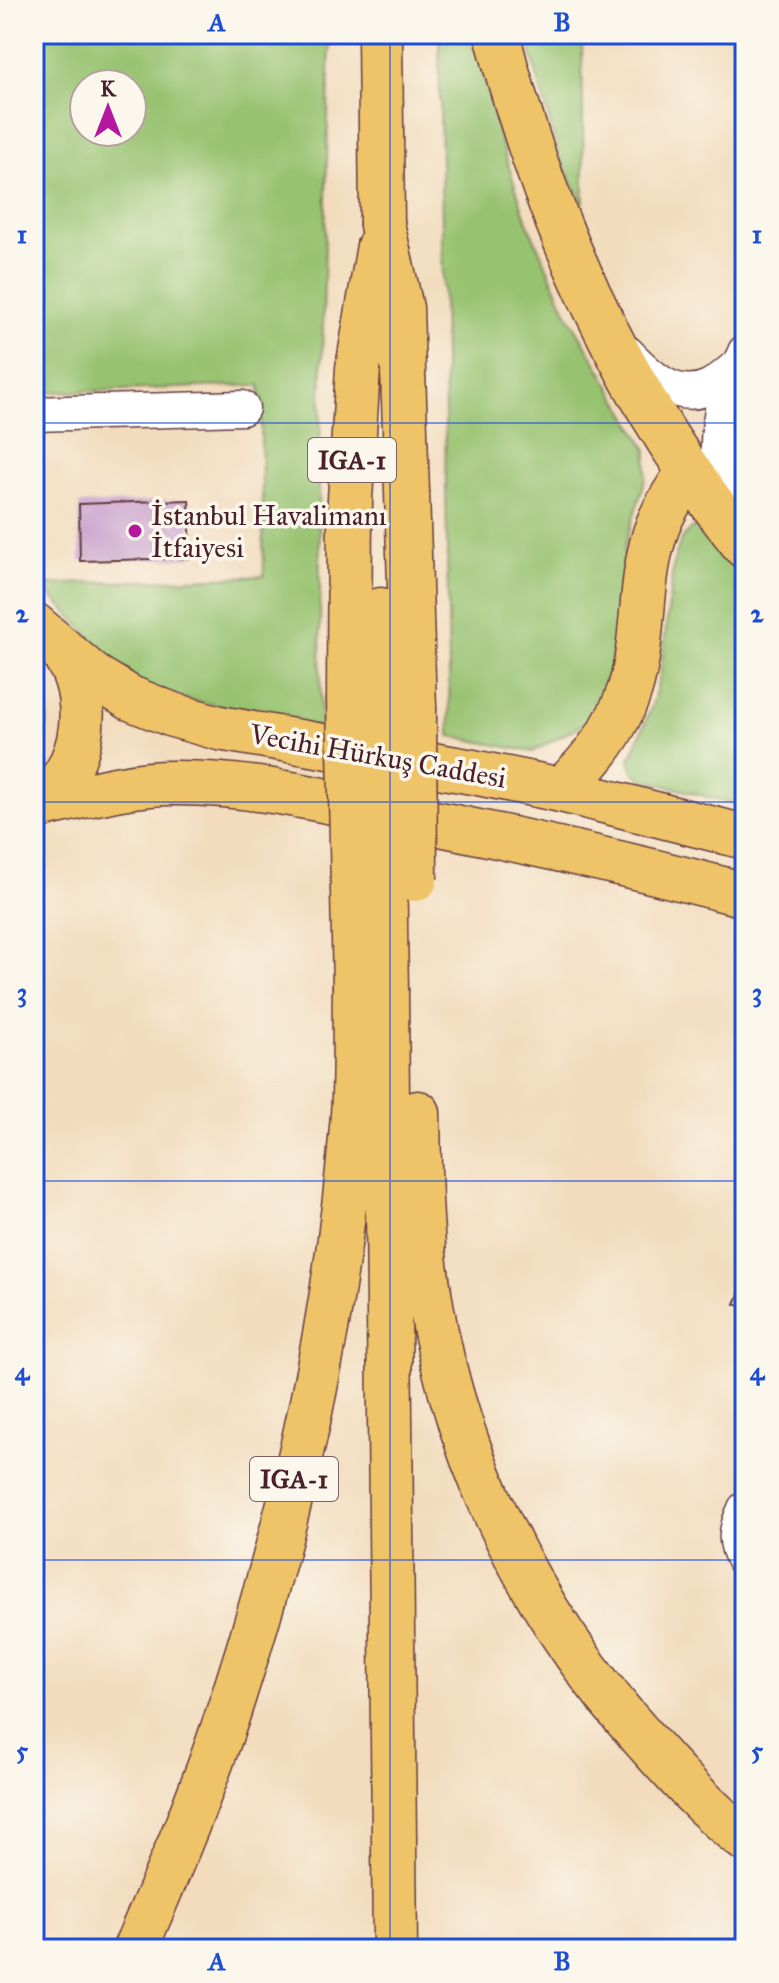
<svg xmlns="http://www.w3.org/2000/svg" width="779" height="1983" viewBox="0 0 779 1983" font-family="'IM FELL Great Primer',serif">
<style>
.green{fill:#97c26f;stroke:#70704d;stroke-width:2;fill-rule:evenodd}
.building{fill:#c397c9}
.lines{fill:none;stroke-linecap:round;stroke-linejoin:round}
.minor-casing{stroke:#633b41;stroke-width:37}
.major-casing{stroke:#633b41;stroke-width:47}
.highway-casing{stroke:#633b41;stroke-width:47}
.minor{stroke:#fff;stroke-width:34}
.major{stroke:#efc469;stroke-width:44}
.highway{stroke:#efc469;stroke-width:44}
.highway-bridge-casing{stroke:#633b41;stroke-width:47;stroke-linecap:butt}
.highway-bridge{stroke:#efc469;stroke-width:44}
.grid{fill:none;stroke:#1d4ed8;stroke-width:2;stroke-opacity:0.55}
.poi-dot{fill:#b5179e;stroke:#fbf7ec;stroke-width:3}
.labels{text-anchor:middle;dominant-baseline:central;stroke-width:7;stroke-linejoin:round;paint-order:stroke}
.shield{fill:#fbf7ec;stroke:#7f6065;stroke-width:2}
.shield-label{font-size:26px;font-weight:bold;fill:#4a1f2b}
.poi-label{font-size:28px;fill:#4a1f2b;stroke:#fbf7ec;text-anchor:start}
.street-label{font-size:28px;fill:#4a1f2b;stroke:#fbf7ec}
.neatline{fill:none;stroke:#1d4ed8;stroke-width:3}
.grid-label{font-size:26px;text-anchor:middle;font-weight:bold;fill:#1d4ed8}
</style>
<rect width="100%" height="100%" fill="#fbf7ec"/>
<filter id="ink" filterUnits="userSpaceOnUse"><feTurbulence type="fractalNoise" baseFrequency=".0125" numOctaves="2"/><feDisplacementMap in="SourceGraphic" scale="16" xChannelSelector="R" yChannelSelector="G"/><feConvolveMatrix kernelMatrix="1 2 1 2 8 2 1 2 1" color-interpolation-filters="sRGB"/></filter>
<filter id="wash" filterUnits="userSpaceOnUse"><feTurbulence type="fractalNoise" baseFrequency=".006" numOctaves="4" result="noise"/><feDisplacementMap in="SourceGraphic" scale="32" xChannelSelector="R" yChannelSelector="G"/><feGaussianBlur stdDeviation="1.8" result="paint"/><feColorMatrix in="noise" values="0 0 0 0 0 0 0 0 0 0 0 0 0 0 0 0 0 1.4 0 .05"/><feComposite in="paint" operator="in"/></filter>
<g filter="url(#wash)">
<rect width="100%" height="100%" fill="#f2dcbd"/>
<g class="green">
<path d="M34 34H330L319 486 321 728 181 698 145 686 119 667 41 585 264 576 260 385 34 393ZM84 84H132V132H84Z"/>
<polygon points="439,34 473,34 498,134 527,222 567,313 647,450 646,477 625,545 610,675 603,697 587,722 532,752 450,736"/>
<polygon points="526,34 582,34 584,204 559,157"/>
<polygon points="699,524 745,583 745,807 642,779 633,771 630,759 652,706 661,671 674,560 681,540 691,529"/>
<path d="M34 674C53 703 50 734 34 763Z"/>
</g>
<g id="blocks">
<g class="building">
<polygon points="189,500 191,558 80,561 79,504"/>
<polygon points="745,1280 745,1308 735,1304"/>
</g>
</g>
</g>
<g filter="url(#ink)">
<use href="#blocks" fill-opacity="0" stroke="#633b41" stroke-width="2"/>
<g class="lines">
<defs>
<g id="minor">
<path d="M627 353C648 375 676 403 709 387 720 382 731 371 740 364"/>
<polyline points="34,414 242,408"/>
<path d="M732 521C715 483 714 438 725 398 730 382 739 367 745 352"/>
<path d="M745 1509C735 1530 733 1542 745 1562"/>
</g>
<g id="major">
<polyline points="380,34 382,224"/>
<path d="M497 34C545 219 623 397 745 546"/>
<polyline points="34,625 92,675 130,698 173,715 219,728 473,772 561,790 745,837"/>
<path d="M561 790C591 762 617 730 630 689 646 636 638 577 658 525 666 505 677 489 689 472"/>
<path d="M34 807C78 798 126 783 172 783 247 782 322 800 395 815 512 838 629 864 745 895"/>
<path d="M34 807C49 794 63 782 71 764 88 727 85 680 59 648"/>
</g>
<g id="highway">
<polyline points="382,224 401,308 414,708"/>
<polyline points="381,610 382,702"/>
<polyline points="349,698 350,499 358,368 379,246"/>
<polyline points="386,992 395,1949"/>
<path d="M418 1113C419 1163 419 1214 425 1264 446 1439 524 1606 642 1737 673 1772 707 1810 745 1839"/>
<path d="M135 1949C171 1866 207 1781 234 1695 295 1507 338 1312 353 1115 356 1073 354 1030 355 988"/>
</g>
</defs>
<use href="#minor" class="minor-casing"/>
<use href="#major" class="major-casing"/>
<use href="#highway" class="highway-casing"/>
<use href="#minor" class="minor"/>
<use href="#major" class="major"/>
<use href="#highway" class="highway"/>
<defs>
<g id="highway-bridge">
<polyline points="349,698 355,988"/>
<polyline points="382,702 386,992"/>
<polyline points="414,708 415,879"/>
</g>
</defs>
<use href="#highway-bridge" class="highway-bridge-casing"/>
<use href="#highway-bridge" class="highway-bridge"/>
</g>
</g>
<path class="grid" d="M390 34V1949M34 423H745M34 802H745M34 1181H745M34 1560H745"/>
<circle class="poi-dot" cx="135" cy="531" r="8"/>
<g class="labels">
<g class="shield">
<rect x="308" y="438" width="88" height="44" rx="6"/>
<rect x="250" y="1457" width="88" height="44" rx="6"/>
</g>
<g class="shield-label">
<text x="352" y="460">IGA-1</text>
<text x="294" y="1479">IGA-1</text>
</g>
<g class="poi-label">
<text x="151" y="515">İstanbul Havalimanı<tspan x="151" dy="32">İtfaiyesi</tspan></text>
</g>
<g class="street-label">
<text transform="translate(378 756) rotate(10)">Vecihi Hürkuş Caddesi</text>
</g>
</g>
<rect width="779" height="1983" fill="none" stroke="#fbf7ec" stroke-width="88"/>
<g transform="translate(108 108)"><circle r="38" fill="#fbf7ec" stroke="#b4a19f" stroke-width="2"/>
<path d="M0-6L14 30L0 20L-14 30Z" fill="#b5179e"/>
<text y="-12" font-size="22" font-weight="bold" text-anchor="middle" fill="#4a1f2b">K</text>
</g>
<rect x="44" y="44" width="691" height="1895" class="neatline"/>
<g class="grid-label">
<text x="217" y="31">A</text>
<text x="562" y="31">B</text>
<text x="22" y="243">1</text>
<text x="757" y="243">1</text>
<text x="22" y="622">2</text>
<text x="757" y="622">2</text>
<text x="22" y="1001">3</text>
<text x="757" y="1001">3</text>
<text x="22" y="1380">4</text>
<text x="757" y="1380">4</text>
<text x="22" y="1759">5</text>
<text x="757" y="1759">5</text>
<text x="217" y="1970">A</text>
<text x="562" y="1970">B</text>
</g>
</svg>
